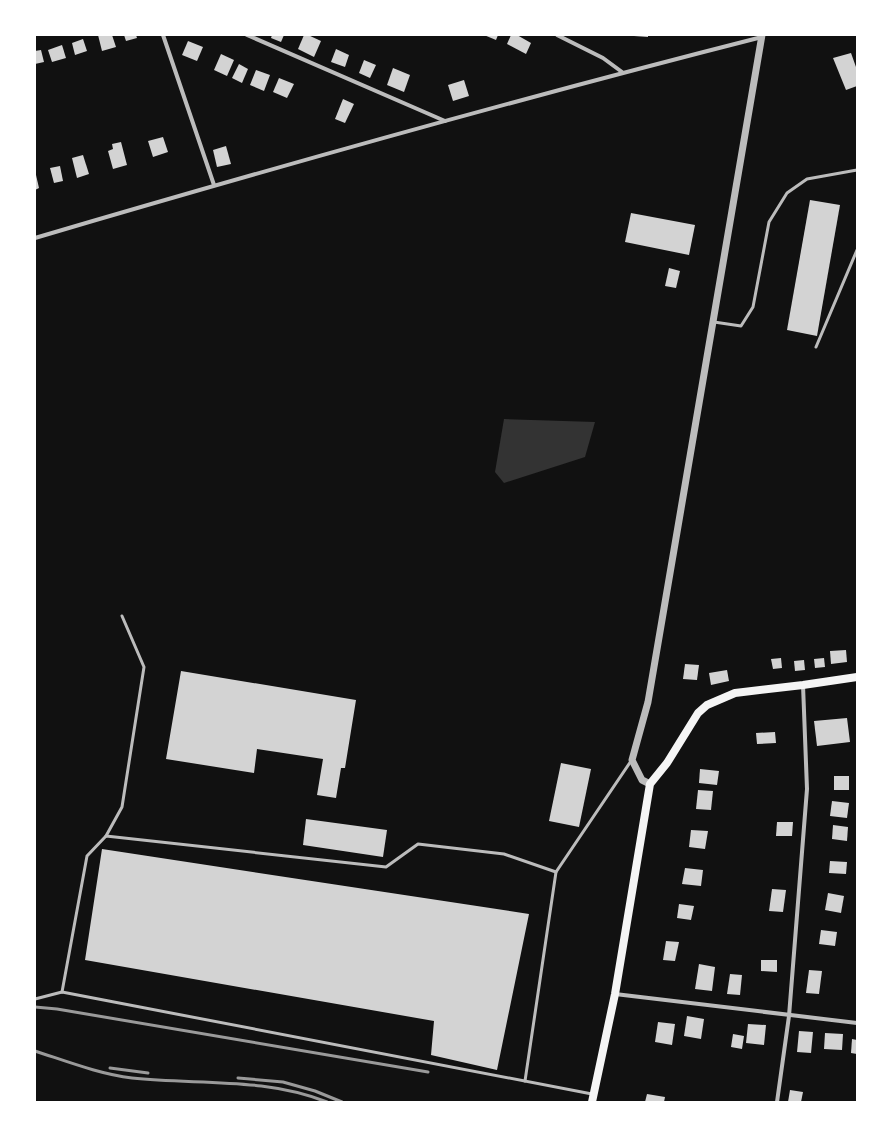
<svg xmlns="http://www.w3.org/2000/svg" width="892" height="1137" viewBox="0 0 892 1137" font-family="'PT Sans Narrow',sans-serif">
<style>
.water{fill:#333}
.building{fill:#d3d3d3}
.lines{fill:none;stroke-linecap:round;stroke-linejoin:round}
.service{stroke:#bcbcbc;stroke-width:3}
.minor{stroke:#bcbcbc;stroke-width:4}
.tertiary{stroke:#bcbcbc;stroke-width:7}
.secondary{stroke:#f5f5f5;stroke-width:8}
.rail{stroke:#9a9a9a;stroke-width:3}
</style>
<rect width="100%" height="100%" fill="#111"/>
<polygon class="water" points="504,419 595,422 585,457 504,483 495,472"/>
<g class="building">
<polygon points="98,35 112,35 116,47 102,51"/>
<polygon points="124,35 136,35 137,38 126,41"/>
<polygon points="272,35 284,35 281,42 271,38"/>
<polygon points="304,35 308,35 321,41 314,57 298,49"/>
<polygon points="484,35 498,35 496,40"/>
<polygon points="511,35 517,35 531,43 526,54 507,44"/>
<polygon points="634,35 648,35 648,37 634,36"/>
<polygon points="83,39 87,51 75,55 72,43"/>
<polygon points="188,41 203,47 197,61 182,55"/>
<polygon points="62,45 66,58 52,62 48,50"/>
<polygon points="336,49 349,55 345,67 331,62"/>
<polygon points="41,50 44,62 35,64 35,51"/>
<polygon points="851,53 856,67 857,67 857,86 846,90 833,58"/>
<polygon points="221,54 234,60 227,76 214,70"/>
<polygon points="364,60 376,65 370,78 359,73"/>
<polygon points="239,64 248,69 242,83 232,78"/>
<polygon points="393,68 410,75 404,92 387,85"/>
<polygon points="256,70 270,75 264,91 250,85"/>
<polygon points="279,78 294,84 287,98 273,92"/>
<polygon points="464,80 469,96 453,101 448,85"/>
<polygon points="343,99 354,104 345,123 335,119"/>
<polygon points="163,137 168,152 153,157 148,141"/>
<polygon points="121,142 127,165 113,169 108,151 113,149 112,144"/>
<polygon points="226,146 231,164 217,167 213,150"/>
<polygon points="83,155 89,174 77,178 72,158"/>
<polygon points="60,166 63,181 54,183 50,168"/>
<polygon points="35,175 36,175 39,188 35,190"/>
<polygon points="810,200 840,205 817,336 787,330"/>
<polygon points="631,213 695,225 689,255 625,242"/>
<polygon points="669,268 680,271 676,288 665,286"/>
<polygon points="846,650 847,662 831,664 830,651"/>
<polygon points="781,658 782,668 773,669 771,659"/>
<polygon points="824,658 825,667 815,668 814,659"/>
<polygon points="804,660 805,670 795,671 794,661"/>
<polygon points="685,664 699,665 697,680 683,679"/>
<polygon points="727,670 729,681 711,685 709,673"/>
<polygon points="181,671 356,700 345,768 341,768 336,798 317,795 323,759 257,749 254,773 166,759"/>
<polygon points="847,718 850,742 817,746 814,721"/>
<polygon points="775,732 776,743 757,744 756,733"/>
<polygon points="561,763 591,769 579,827 549,821"/>
<polygon points="700,769 719,771 717,785 699,783"/>
<rect x="834" y="776" width="15" height="14"/>
<polygon points="698,790 713,791 711,810 696,809"/>
<polygon points="832,801 849,803 847,818 830,816"/>
<polygon points="306,819 387,830 383,857 303,845"/>
<polygon points="777,822 793,822 792,836 776,836"/>
<polygon points="833,825 848,827 847,841 832,839"/>
<polygon points="691,830 708,831 705,849 689,847"/>
<polygon points="102,849 529,914 497,1070 431,1055 434,1021 85,960"/>
<polygon points="830,861 847,862 846,874 829,873"/>
<polygon points="685,868 703,870 701,886 682,884"/>
<polygon points="772,889 786,890 783,912 769,911"/>
<polygon points="828,893 844,896 841,913 825,910"/>
<polygon points="679,904 694,906 691,920 677,918"/>
<polygon points="821,930 837,932 835,946 819,944"/>
<polygon points="666,941 679,942 675,961 663,960"/>
<polygon points="761,960 777,960 777,972 761,971"/>
<polygon points="699,964 715,967 712,991 695,989"/>
<polygon points="809,970 822,971 819,994 806,993"/>
<polygon points="730,974 742,975 740,995 727,994"/>
<polygon points="687,1016 704,1019 701,1039 684,1036"/>
<polygon points="658,1022 675,1024 672,1045 655,1042"/>
<polygon points="748,1024 766,1025 764,1045 746,1043"/>
<polygon points="799,1031 813,1032 811,1053 797,1052"/>
<polygon points="825,1033 843,1034 842,1050 824,1049"/>
<polygon points="733,1034 744,1036 742,1049 731,1047"/>
<polygon points="852,1039 857,1040 857,1054 851,1053"/>
<polygon points="790,1090 803,1092 801,1102 788,1102"/>
<polygon points="647,1094 665,1097 664,1102 645,1102"/>
</g>
<g class="lines">
<g class="service">
<polyline points="714,322 741,326 753,307 769,222 787,193 807,179 857,170"/>
<polyline points="816,347 857,250"/>
<polyline points="106,836 122,807 144,667 122,616"/>
<polyline points="62,992 87,856 106,836 386,867 418,844 504,854 556,872"/>
<polyline points="35,999 62,992 592,1094"/>
<polyline points="525,1081 556,872 631,761"/>
</g>
<g class="minor">
<polyline points="163,35 214,185"/>
<polyline points="247,35 445,121"/>
<polyline points="557,35 603,58 622,72"/>
<path d="M35 238C276 167 518 99 762 37"/>
<polyline points="615,994 857,1023"/>
<polyline points="777,1102 789,1016 807,789 803,685"/>
</g>
<polyline class="tertiary" points="650,784 642,780 632,760 648,702 762,35"/>
<polyline class="secondary" points="592,1102 615,994 650,784 667,763 698,713 707,705 735,693 803,685 857,677"/>
<g class="rail">
<polyline points="35,1007 57,1009 428,1072"/>
<path d="M35 1051C66 1061 99 1074 132 1078 197 1085 265 1077 327 1102"/>
<polyline points="110,1068 148,1073"/>
<polyline points="238,1078 283,1082 315,1091 342,1102"/>
</g>
</g>
<rect width="892" height="1137" fill="none" stroke="#ffffff" stroke-width="72"/>
</svg>
